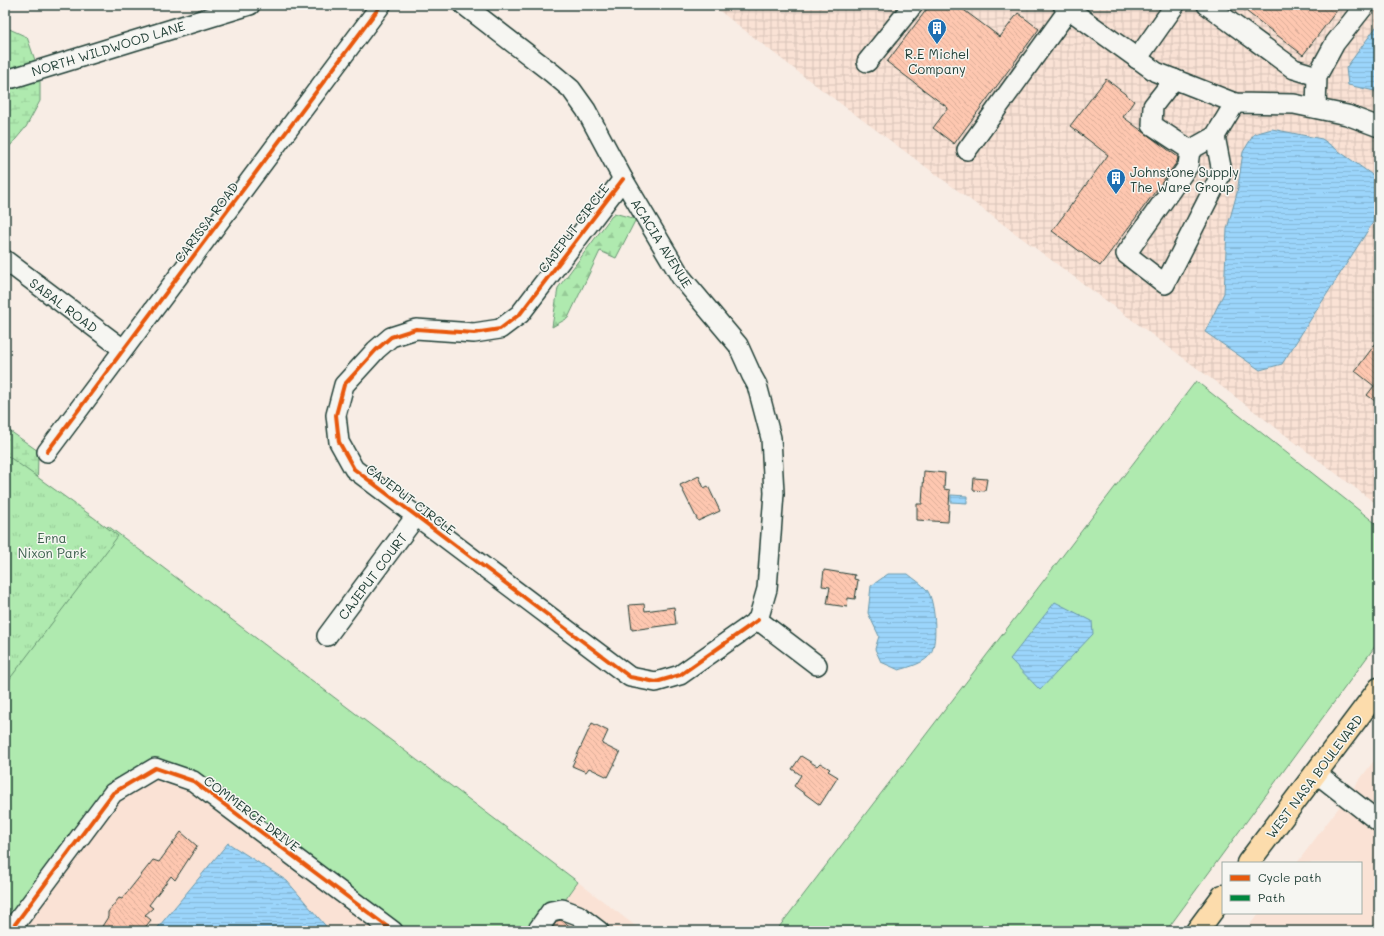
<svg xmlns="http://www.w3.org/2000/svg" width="1384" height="936" viewBox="0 0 1384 936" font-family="Mali,sans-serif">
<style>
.built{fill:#fae2d5}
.industrial{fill:url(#industrial-grid)}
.green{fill:#afeaaf;stroke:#679472}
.forest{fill:url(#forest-firs);stroke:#679472}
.wetland{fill:url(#wetland-marsh);stroke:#679472}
.park{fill:url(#park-tufts);stroke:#679472}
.water{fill:url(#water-rules);stroke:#6998ab}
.building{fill:url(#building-back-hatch);stroke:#1f3d34}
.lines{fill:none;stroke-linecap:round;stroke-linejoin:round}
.minor-casing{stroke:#1f3d34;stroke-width:22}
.major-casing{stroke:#1f3d34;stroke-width:25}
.minor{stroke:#f6f6f2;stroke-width:19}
.major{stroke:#fcdcac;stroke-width:22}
.quiet{stroke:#00873e;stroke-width:3;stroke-dasharray:6 3;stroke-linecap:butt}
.cycleway-casing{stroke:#f6f6f2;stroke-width:6}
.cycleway{stroke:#e8590c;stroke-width:4}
.labels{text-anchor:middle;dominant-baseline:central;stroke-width:3;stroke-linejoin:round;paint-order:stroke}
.street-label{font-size:13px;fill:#1f3d34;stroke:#f6f6f2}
.poi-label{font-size:13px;fill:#1f3d34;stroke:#f6f6f2}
.park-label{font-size:13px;fill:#3c604d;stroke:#f6f6f2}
</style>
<defs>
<pattern id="industrial-grid" width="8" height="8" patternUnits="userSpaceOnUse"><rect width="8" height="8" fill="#fae2d5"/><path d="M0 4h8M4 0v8" fill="none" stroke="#d6c3b7"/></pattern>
<pattern id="forest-firs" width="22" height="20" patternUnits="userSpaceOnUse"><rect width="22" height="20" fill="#afeaaf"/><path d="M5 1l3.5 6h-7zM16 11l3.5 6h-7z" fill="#96ca97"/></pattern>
<pattern id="wetland-marsh" width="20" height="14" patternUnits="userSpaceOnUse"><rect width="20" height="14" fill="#afeaaf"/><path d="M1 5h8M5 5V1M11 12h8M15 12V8" fill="none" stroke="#96ca97"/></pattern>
<pattern id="park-tufts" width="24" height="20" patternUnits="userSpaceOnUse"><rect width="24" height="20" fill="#afeaaf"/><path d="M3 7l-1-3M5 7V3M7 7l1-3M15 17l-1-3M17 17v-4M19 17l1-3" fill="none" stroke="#96ca97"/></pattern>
<pattern id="water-rules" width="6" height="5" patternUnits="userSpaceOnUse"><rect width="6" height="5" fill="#9bd5fb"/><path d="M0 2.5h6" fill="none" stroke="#85b8d8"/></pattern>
<pattern id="building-back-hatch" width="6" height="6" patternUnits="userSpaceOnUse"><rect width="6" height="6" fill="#fec7b0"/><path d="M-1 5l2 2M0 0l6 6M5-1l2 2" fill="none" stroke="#d9ac98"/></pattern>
</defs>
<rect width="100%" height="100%" fill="#f8ede5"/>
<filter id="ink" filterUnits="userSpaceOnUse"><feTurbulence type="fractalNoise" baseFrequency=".025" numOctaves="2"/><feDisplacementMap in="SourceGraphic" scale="8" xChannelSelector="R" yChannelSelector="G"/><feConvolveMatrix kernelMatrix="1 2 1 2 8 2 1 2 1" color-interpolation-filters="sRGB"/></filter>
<g filter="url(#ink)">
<g class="built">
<polygon points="1379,754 1379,931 1245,931 1259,913 1361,913 1361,863 1297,863"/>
<polygon points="157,775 176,782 201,795 380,931 330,931 287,881 228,843 155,931 19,931 117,801"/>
<polygon points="578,882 642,931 543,931"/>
</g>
<polygon class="industrial" points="712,5 1379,5 1379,506 1209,377 806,78"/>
<g class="green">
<polygon points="1196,381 1379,526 1379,641 1166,931 776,931"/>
<polygon points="108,526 578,882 543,931 404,931 197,776 151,762 5,925 5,662"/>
</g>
<polygon class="forest" points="614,213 636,219 616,258 600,251 568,318 552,327 558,288"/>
<g class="wetland">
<polygon points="5,27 27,37 36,63 5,73"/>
<polygon points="5,77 9,87 40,77 40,101 26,127 5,152"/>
<polygon points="5,419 10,431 38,451 37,452 38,453 37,502 5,523"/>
</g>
<polygon class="park" points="5,454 93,517 118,536 5,685"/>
<g class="water">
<polygon points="1379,23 1379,92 1348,85 1346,68"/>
<polygon points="1272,129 1322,139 1378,179 1379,185 1379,213 1282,364 1260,370 1205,332 1224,293 1227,229 1237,193 1243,152 1254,134"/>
<polygon points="951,495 967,496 967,503 951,502"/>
<path d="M888 574H908C914 579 922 584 927 590 935 600 938 641 931 653 926 663 909 667 899 670L881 662 875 649 879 636 868 613 871 586Z"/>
<polygon points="1055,602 1092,621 1093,634 1040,690 1010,659"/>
<polygon points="228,843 287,881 330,931 155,931"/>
</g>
<g class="building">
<polygon points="930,5 957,5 1000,37 1018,13 1039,29 954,144 933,128 948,108 887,62"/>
<polygon points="1238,5 1341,5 1303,55"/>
<polygon points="1106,79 1134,101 1123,117 1178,157 1177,162 1100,266 1052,231 1108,155 1070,126"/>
<polygon points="1379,339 1379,404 1367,395 1374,386 1355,371"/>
<polygon points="924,471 945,473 944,489 950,490 948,522 917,520 917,504 922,504"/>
<polygon points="699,476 704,488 708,486 720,511 698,521 680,485"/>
<polygon points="974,478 987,479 985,491 973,490"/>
<polygon points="824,570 855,575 854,579 858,580 855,599 848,598 847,607 827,604 830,587 822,586"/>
<polygon points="644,604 645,611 674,607 676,624 632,630 629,605"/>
<polygon points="592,723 608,731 602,744 620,753 608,777 589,768 586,772 572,766"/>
<polygon points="801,756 817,766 820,763 830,769 828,771 838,777 820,805 794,786 801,775 792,769"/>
<polygon points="181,832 197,846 175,880 171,876 149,905 153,908 145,915 151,920 142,931 99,931 108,917 108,912 119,898 122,899 153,860 159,862"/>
<polygon points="561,920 563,921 576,931 550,931 557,921"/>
</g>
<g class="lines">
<defs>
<g id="minor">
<polyline points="464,5 552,73 571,89 586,110 623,179 681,277 738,345 752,376 757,385 771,438 774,493 767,589 758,620 817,665"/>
<polyline points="1063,5 1156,72 1235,103 1294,104 1347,115 1379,127"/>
<polyline points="1207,5 1294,69 1317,76 1316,108"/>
<polyline points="1137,59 1175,5"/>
<polyline points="867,62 913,5"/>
<polyline points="1317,76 1335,43 1365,5"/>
<polyline points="13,78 250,5"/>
<polyline points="1174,79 1153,106 1152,125 1190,150 1215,136 1235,103"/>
<polyline points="967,150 1069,9"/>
<polyline points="1190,150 1188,166 1126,254 1165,284 1222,172 1215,136"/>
<polyline points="623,179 520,314 500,329 474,333 416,329 391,337 376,350 344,385 336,415 339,442 354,469 630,677 656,682 680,675 758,620"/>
<polyline points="5,260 123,349"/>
<polyline points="47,452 381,5"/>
<polyline points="327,636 416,516"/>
<polyline points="1316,773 1379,822"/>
<polyline points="10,931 113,793 155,768 193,781 393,931"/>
<polyline points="537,931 551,911 562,909 578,915 599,931"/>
</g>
<g id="major">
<polyline points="1248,863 1379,689"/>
<polyline points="1197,931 1223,896"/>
</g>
</defs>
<use href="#minor" class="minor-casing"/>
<use href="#major" class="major-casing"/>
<use href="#minor" class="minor"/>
<use href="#major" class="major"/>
<polyline class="quiet" points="5,74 13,78"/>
<defs>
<g id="cycleway">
<polyline points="623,179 520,314 500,329 474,333 416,329 391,337 376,350 344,385 336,415 339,442 354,469 630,677 656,682 680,675 758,620"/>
<polyline points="47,452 381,5"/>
<polyline points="10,931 113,793 155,768 193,781 393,931"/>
</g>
</defs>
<use href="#cycleway" class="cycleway-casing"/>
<use href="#cycleway" class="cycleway"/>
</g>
</g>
<defs>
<symbol id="building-pin" viewBox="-11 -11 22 30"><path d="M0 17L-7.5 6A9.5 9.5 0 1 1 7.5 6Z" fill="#1f6fb2" stroke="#f6f6f2"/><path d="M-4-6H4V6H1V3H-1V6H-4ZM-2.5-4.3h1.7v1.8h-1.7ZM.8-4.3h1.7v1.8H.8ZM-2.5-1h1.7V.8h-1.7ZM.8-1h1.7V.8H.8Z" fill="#fff"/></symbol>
</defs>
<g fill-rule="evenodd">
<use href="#building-pin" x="926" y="17" width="22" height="30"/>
<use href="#building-pin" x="1105" y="167" width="22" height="30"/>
</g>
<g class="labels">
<g class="street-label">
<text transform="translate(108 48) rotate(-17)">NORTH WILDWOOD LANE</text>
<text transform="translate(206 222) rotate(-53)">CARISSA ROAD</text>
<text transform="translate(573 228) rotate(-53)">CAJEPUT CIRCLE</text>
<text transform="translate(662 243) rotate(58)">ACACIA AVENUE</text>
<text transform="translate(64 305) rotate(37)">SABAL ROAD</text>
<text transform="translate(411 499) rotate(37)">CAJEPUT CIRCLE</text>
<text transform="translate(372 576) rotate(-53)">CAJEPUT COURT</text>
<text transform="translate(1314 776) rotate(-53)">WEST NASA BOULEVARD</text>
<text transform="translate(252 813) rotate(37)">COMMERCE DRIVE</text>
</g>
<g class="poi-label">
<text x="937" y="53">R.E Michel<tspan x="937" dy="15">Company</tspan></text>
<text x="1130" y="171" text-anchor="start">Johnstone Supply<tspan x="1130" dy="15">The Ware Group</tspan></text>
</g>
<g class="park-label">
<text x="52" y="537">Erna<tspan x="52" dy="15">Nixon Park</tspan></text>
</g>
</g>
<rect width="1384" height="936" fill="none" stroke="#f6f6f2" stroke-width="20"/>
<rect x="10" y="10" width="1364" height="916" fill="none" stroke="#1f3d34" stroke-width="1.5" filter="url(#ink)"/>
<rect x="1222" y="862" width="140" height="52" fill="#f6f6f2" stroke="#a0aca6"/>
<rect x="1230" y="875" width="20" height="6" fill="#e8590c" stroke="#a0aca6"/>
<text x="1258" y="882" font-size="12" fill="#1f3d34">Cycle path</text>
<rect x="1230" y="895" width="20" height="6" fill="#00873e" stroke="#a0aca6"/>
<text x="1258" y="902" font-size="12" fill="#1f3d34">Path</text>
</svg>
